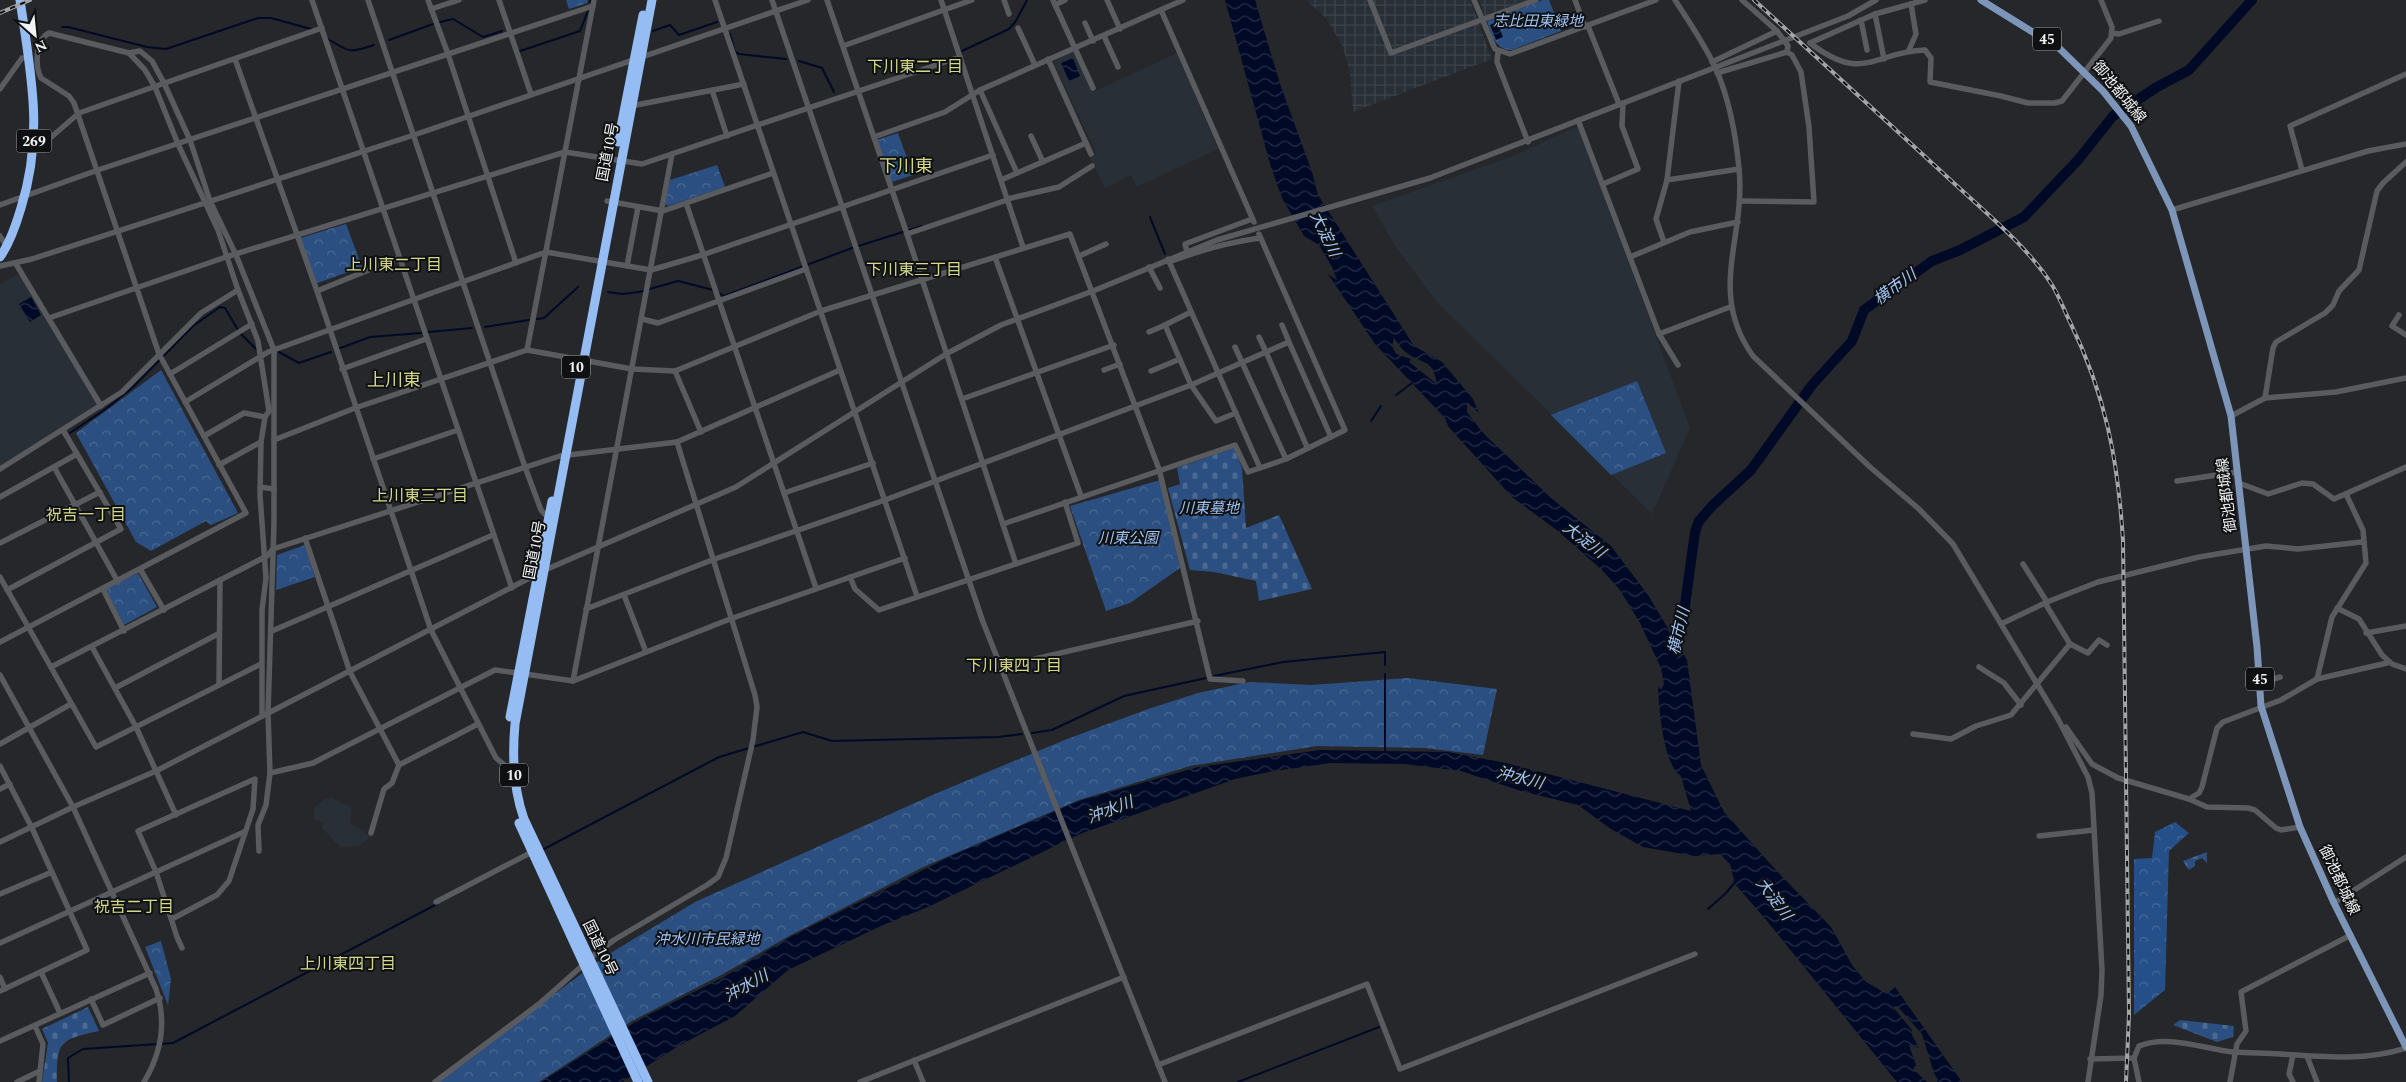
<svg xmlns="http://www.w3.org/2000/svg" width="2406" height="1082" viewBox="0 0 2406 1082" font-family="Spectral,'Noto Sans JP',serif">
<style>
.built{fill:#292f37}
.industrial{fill:url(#industrial-grid)}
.forest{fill:url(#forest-crowns)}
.cemetery{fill:url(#cemetery-stones)}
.park{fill:url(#park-crowns)}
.water{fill:url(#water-waves);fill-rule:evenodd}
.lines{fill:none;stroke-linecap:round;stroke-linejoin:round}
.stream{stroke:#000a27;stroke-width:2}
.river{stroke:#000a27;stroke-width:10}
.minor{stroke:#595b5f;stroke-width:5.5}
.major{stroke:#7d95b8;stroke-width:7}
.highway{stroke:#95bcf3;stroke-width:9}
.rail-casing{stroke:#a4a5a8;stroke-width:4}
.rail{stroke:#0f1011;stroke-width:2;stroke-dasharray:5.5;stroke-linecap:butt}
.labels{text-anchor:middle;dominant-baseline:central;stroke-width:4;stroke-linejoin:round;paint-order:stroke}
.shield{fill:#0f1011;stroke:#adaeb0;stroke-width:1}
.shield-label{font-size:14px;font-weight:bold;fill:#f1f2f4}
.park-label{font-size:15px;font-style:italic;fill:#9fc3f6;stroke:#0f1011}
.street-label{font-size:15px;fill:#f1f2f4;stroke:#0f1011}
.neighbourhood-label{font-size:16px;fill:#d4d88a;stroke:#0f1011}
.water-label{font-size:16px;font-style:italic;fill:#a0c4f6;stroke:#0f1011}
.quarter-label{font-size:18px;fill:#d4d88a;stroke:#0f1011}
</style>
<defs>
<pattern id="industrial-grid" width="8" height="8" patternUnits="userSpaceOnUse" patternTransform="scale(1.25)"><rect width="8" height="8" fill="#292f37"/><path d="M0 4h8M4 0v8" fill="none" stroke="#3e434b"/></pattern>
<pattern id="forest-crowns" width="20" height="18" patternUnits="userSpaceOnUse" patternTransform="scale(1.25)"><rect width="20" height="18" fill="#254f88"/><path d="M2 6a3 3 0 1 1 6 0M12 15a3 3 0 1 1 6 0" fill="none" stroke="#456999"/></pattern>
<pattern id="cemetery-stones" width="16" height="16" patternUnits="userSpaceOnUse" patternTransform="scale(1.25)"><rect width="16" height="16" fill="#2b4f80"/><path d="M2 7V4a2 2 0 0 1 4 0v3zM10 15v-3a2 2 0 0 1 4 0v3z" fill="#4a6993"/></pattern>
<pattern id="park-crowns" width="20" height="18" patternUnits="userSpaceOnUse" patternTransform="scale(1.25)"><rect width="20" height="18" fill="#2b4f80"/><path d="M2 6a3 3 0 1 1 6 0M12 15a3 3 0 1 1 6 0" fill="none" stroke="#4a6993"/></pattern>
<pattern id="water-waves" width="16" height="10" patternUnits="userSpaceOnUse" patternTransform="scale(1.25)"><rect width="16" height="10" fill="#000a27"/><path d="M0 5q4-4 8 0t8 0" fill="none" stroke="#262e47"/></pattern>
</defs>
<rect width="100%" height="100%" fill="#25272a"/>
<g class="built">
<polygon points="1072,51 1075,52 1093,92 1177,53 1218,149 1137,187 1131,175 1105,188 1089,156 1096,153 1054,63 1055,60"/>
<polygon points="1578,126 1690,428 1652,514 1436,301 1395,246 1372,206 1513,156"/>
<polygon points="17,275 22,278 98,405 0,465 0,284"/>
<polygon points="332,798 352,808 350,823 371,836 359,846 340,847 322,828 324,823 314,819 314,808 325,799"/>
</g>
<g class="industrial">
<polygon points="1306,0 1470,0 1492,59 1353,112 1350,72 1342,45 1326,18"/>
<polygon points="1479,0 1528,0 1485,16"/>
</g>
<polygon class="forest" points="2175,822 2189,833 2169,851 2165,990 2134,1015 2134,859 2152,858 2155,832"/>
<g class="cemetery">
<polygon points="1234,448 1242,468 1246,528 1279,515 1312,589 1259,601 1256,581 1214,572 1190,570 1168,488 1180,484 1177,468"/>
<polygon points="2207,852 2207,863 2202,858 2195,861 2195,866 2189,870 2183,861"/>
<path d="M88 1007 99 1031C59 1040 57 1041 57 1082H42L48 1043 42 1029Z"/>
<polygon points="2180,1020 2234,1026 2233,1037 2217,1042 2173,1025"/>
</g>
<g class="park">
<polygon points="566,0 588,0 587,3 569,9"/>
<path d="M1543 0H1549L1561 31 1512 50C1495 50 1492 35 1487 21Z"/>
<polygon points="898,133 913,175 892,182 877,140"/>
<polygon points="717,165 725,187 668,206 665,204 670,180"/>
<polygon points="346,224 362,267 315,284 300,238"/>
<polygon points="161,370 238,513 211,525 206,521 151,551 136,542 76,433"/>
<polygon points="1637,381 1666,453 1611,475 1551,415"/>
<polygon points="1160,480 1180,568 1130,603 1106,611 1070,506"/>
<polygon points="305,545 315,577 276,590 277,555"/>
<polygon points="138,573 157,607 124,625 106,589"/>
<polygon points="1408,678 1497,689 1483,755 1425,748 1317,746 1190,766 1079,800 921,868 789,936 723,974 632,1021 539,1082 437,1082 604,957 695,902 937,793 1067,739 1148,709 1198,693 1249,682 1311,685"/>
<polygon points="161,941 171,979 168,1005 145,947"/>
</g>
<g class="water">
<path d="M1225 0H1255L1281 87 1312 172 1318 195 1414 346 1442 362 1473 399 1479 413 1467 402V412L1483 433 1551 498 1611 546 1648 595 1687 660 1701 765 1724 812 1774 868 1831 927 1852 965 1866 982 1887 994 1895 987 1962 1082H1937L1938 1080 1934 1073 1922 1034 1897 1006 1893 1007 1912 1030V1035L1919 1048 1909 1045 1916 1065 1913 1069 1927 1082H1897L1767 921 1735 884 1730 864 1720 854 1695 856 1643 847 1611 829 1578 805 1521 791 1461 771 1405 764 1330 763 1269 772 1235 779 1080 834 928 907 883 925 788 970 735 1016 680 1045 622 1082H541L640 1019 724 977 790 937 951 856 1079 801 1198 767 1320 750 1448 752 1506 763 1691 811 1681 776C1663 765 1659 707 1658 686L1661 690 1664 684 1661 668 1640 623 1620 590 1602 570 1558 531 1512 497 1448 426 1445 418 1375 344 1328 274 1337 280 1332 267 1319 245 1304 236 1282 198 1271 167ZM1394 338C1398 343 1402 350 1408 354 1426 366 1432 358 1437 384L1409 362 1411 359 1396 354 1392 346Z"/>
<polygon points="1497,22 1503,37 1496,40 1490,25"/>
<polygon points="1073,58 1080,76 1069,81 1061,63"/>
<polygon points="31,297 41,315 30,322 19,304"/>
</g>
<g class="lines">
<g class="stream">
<polyline points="590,2 591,0"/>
<polyline points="440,22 453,19 483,37 502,31"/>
<polyline points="62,27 68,27 147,47 166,49 258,18 271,18 311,29"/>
<polyline points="653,31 670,25 679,35 717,22"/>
<polyline points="730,34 735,52 739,54 786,59"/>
<path d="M328 39C351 53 349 53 374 45"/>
<polyline points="389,40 433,24"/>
<polyline points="520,51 580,31 588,11"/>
<polyline points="962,51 1009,29 1016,21 1027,0"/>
<polyline points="799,61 822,68 834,92"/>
<polyline points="1150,217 1165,254"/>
<polyline points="608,292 622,294 639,292 678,281 713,290"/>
<polyline points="717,292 724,296 852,248 922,226"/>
<polyline points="537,319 544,318 578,287"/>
<polyline points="485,327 529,320"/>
<polyline points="428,332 472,328"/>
<polyline points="241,334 256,349"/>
<polyline points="338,349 370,337 421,333"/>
<polyline points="279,352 299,363 331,352"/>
<polyline points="1396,395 1412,383"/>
<polyline points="1371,421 1381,406"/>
<polyline points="70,433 107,408 133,387 193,326 220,307 225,308 238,330"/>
<polyline points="1385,674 1385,752"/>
<polyline points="1214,676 1283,662 1385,652 1385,665"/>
<polyline points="1032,733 1052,730 1124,696 1206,678"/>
<polyline points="542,850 719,757 803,732 832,741 998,737 1022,734"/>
<polyline points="1708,909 1726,893 1736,881"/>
<polyline points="69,1082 68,1058 83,1049 173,1043 437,904"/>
<polyline points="1238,1082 1379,1027"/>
</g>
<polyline class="river" points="1673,656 1682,627 1695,532 1699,521 1713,505 1751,470 1812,385 1852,341 1864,310 1932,261 1960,250 2024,217 2078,160 2113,116 2157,87 2189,70 2252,0"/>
<g class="minor">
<polyline points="312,0 512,588"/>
<polyline points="368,0 525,467 541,510 550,520"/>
<polyline points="428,0 448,54 516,263"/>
<polyline points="499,0 531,94"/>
<polyline points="715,0 917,596"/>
<polyline points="772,0 983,622 1165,1082"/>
<polyline points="827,0 907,234 1016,564"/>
<polyline points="941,0 1023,247"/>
<polyline points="1004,0 1009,14"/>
<polyline points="1053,0 1093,88"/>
<polyline points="1107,0 1120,29"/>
<polyline points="1370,0 1391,53 1536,0"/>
<polyline points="1474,0 1495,49 1510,54 1656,0"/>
<polyline points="1575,0 1585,27"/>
<path d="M1675 0C1689 22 1705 45 1716 69 1729 99 1736 136 1739 169 1746 238 1707 292 1753 356L1870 467 1919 509 1953 544 2058 719 2088 777 2092 793 2102 970 2101 995 2088 1082"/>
<polyline points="1055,5 1065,0"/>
<polyline points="431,9 459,0"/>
<polyline points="1161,10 1254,222"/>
<polyline points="1875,14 1884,59"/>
<polyline points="1861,20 1867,50"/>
<polyline points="1085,23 1093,41"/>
<polyline points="1588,26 1619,104"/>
<polyline points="1018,28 1035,65"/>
<polyline points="1777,31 1788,46 1787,52"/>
<polyline points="2112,33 2119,34 2159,21"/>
<polyline points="1104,36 1118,67"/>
<path d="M1810 43C1864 84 1872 52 1925 50L1931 58 1930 82 2001 96 2028 103H2055L2062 101 2111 38 2112 27 2101 0"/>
<polyline points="1810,43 1875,14 1925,0"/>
<polyline points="843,46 972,0"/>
<polyline points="1909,50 1916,34 1911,4"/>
<polyline points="1498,52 1497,62 1528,142"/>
<polyline points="129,53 145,70 155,87 178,144 218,230 238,290 258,341 269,411 265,417 261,442 260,495 266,578 262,610 262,716"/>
<polyline points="235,59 317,291 431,630 496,758 508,768"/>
<polyline points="1048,59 1091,154"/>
<polyline points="1712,62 1777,31 1742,0"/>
<polyline points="1717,73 1787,52 1792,55 1801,72 1809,127 1814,202 1741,201"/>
<polyline points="0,89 22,58"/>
<polyline points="712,90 727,136"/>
<polyline points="980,90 1017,173"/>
<polyline points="631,106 744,84"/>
<polyline points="1578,120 1659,334 1730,307"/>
<polyline points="1031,136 1043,162"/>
<polyline points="874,137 945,112 980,90 1183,0"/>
<polyline points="34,152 79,113 322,28"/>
<polyline points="2302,170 2290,126 2406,74"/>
<polyline points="1001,180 1086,143"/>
<polyline points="1667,180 1739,169"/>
<polyline points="1603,184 1638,169 1622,126 1623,103"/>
<polyline points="1007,199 1059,187 1092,166"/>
<polyline points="607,201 663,211 773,173"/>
<polyline points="686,203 816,588"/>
<polyline points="0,205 98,170 593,6"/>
<polyline points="2172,210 2368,151 2406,144"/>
<polyline points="907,234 1007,200"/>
<polyline points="0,236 7,247"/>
<polyline points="1664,242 1656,219 1667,180 1679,81"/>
<polyline points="1187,252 1185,244 1252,219"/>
<polyline points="1079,256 1106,244"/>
<polyline points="995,257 1081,496"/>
<polyline points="1630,257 1690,232 1738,222"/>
<polyline points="1168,259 1260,468 1286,459 1345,430 1259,234"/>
<path d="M1169 262C1198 251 1229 242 1260 238"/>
<polyline points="16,264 101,406"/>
<polyline points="0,266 32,259 414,135 808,0"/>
<polyline points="627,266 638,207"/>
<polyline points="1149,267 1160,288"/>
<polyline points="317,291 398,258"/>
<polyline points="1191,312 1165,325 1191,385 1216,421 1236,413"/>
<polyline points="2399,315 2392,326 2406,335"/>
<polyline points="49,318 226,257 565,152 642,164 960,57"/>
<polyline points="642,319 658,323 806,269"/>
<polyline points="1282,325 1289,342"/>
<polyline points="1149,332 1165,325"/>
<polyline points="1659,334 1678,365"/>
<polyline points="1259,337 1266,352 1289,342 1331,437"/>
<polyline points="1235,347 1286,459"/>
<polyline points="527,350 594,0"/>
<polyline points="342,369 426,339"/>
<polyline points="1104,370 1120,364"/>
<polyline points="675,371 701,432"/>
<polyline points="1151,371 1180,359"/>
<polyline points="170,374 252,324"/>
<polyline points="2265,398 2273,348 2276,342 2325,313 2333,305 2339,291 2359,270 2377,191 2383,183 2406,162"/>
<polyline points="962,399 1114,345"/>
<polyline points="185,402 268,352 546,252 651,270 702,255 993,155"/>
<polyline points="2231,416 2265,398 2336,392 2406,378"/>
<polyline points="204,436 244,413 265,417"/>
<polyline points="274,440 355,408 527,350 632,369 675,371 821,311 1070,234 1159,469 1210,679 1243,681"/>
<polyline points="373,459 458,430"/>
<polyline points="219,465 261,442"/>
<polyline points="54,467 118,582"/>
<polyline points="0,469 122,392 201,313 238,290"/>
<polyline points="2177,481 2237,472"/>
<polyline points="2239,483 2268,494 2302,483 2313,484 2334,499 2406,467"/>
<polyline points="260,487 274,489"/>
<polyline points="784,493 873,463"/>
<polyline points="0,497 77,454"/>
<polyline points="1003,524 1235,445 1248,472 1260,468"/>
<polyline points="305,538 350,672 399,765"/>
<polyline points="0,543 100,492"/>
<polyline points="2023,564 2047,602"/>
<polyline points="140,569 164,610"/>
<polyline points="0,577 96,747 261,664"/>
<polyline points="850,577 855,589 879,610 1078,543 1065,502"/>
<polyline points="103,589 124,631"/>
<polyline points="7,590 121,529 63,430"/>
<polyline points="624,595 646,652"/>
<polyline points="2045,603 2070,644"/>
<polyline points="2337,608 2359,619 2382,655 2392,664 2406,669"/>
<polyline points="586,609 712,560 885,500 1191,385 1266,352 1307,447"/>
<polyline points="2001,624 2047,602 2098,582 2199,557 2266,546 2298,549 2362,542"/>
<polyline points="272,631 493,535"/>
<polyline points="2366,633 2406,626"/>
<path d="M0 642 246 513 159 354 74 103 69 96 41 78C35 66 35 40 49 33L129 53 140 51 152 61 164 83 190 140 210 201 236 255 274 350V523L268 713 270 773 266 805 258 825 259 851"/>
<polyline points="92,647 136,727 176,815"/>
<polyline points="51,667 267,556 273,549 560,456 677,442 840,370"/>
<polyline points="1000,667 1198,621"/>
<polyline points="1979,667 2004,683 2021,705"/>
<polyline points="525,674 573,681 730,619 905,558"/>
<path d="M0 675 73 807 156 989C167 1022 162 1052 144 1082"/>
<polyline points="2317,679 2387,663"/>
<polyline points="573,681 672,154"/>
<polyline points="2260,683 2280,677"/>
<polyline points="219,685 220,580"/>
<polyline points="115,688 218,634"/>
<polyline points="2066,727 2092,764 2118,778 2189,799 2207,807 2248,808 2255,810 2276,828 2281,830 2300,827"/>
<polyline points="1913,734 1951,739 1976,726 2011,715 2070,644 2088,653 2099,640 2107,645"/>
<polyline points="0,744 71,704"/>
<polyline points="0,766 32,828 87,950 0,991"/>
<polyline points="270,773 313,763 495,670 518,673"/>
<polyline points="0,789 10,784"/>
<polyline points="2189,799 2199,793 2202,787 2217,728 2223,722 2281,700 2317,679 2332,617 2366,563 2363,530 2346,494"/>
<polyline points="371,833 384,789 392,783 399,765 478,724"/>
<polyline points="2039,836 2094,830"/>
<polyline points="0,842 73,807 156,771 545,570 736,487 946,354 1001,325 1093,291 1217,240 1430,178 1848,16 1876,0"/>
<polyline points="0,894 52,872"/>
<polyline points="436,902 532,852"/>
<polyline points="2334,903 2406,857"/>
<polyline points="172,919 217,895 229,881 253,809 255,779 138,831 156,872 177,937 182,948"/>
<polyline points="0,943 244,832"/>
<polyline points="590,958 614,940 707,885 718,877 726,858 753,740 757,707 755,695 677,442"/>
<polyline points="41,972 60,1013"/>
<polyline points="0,977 5,989"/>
<polyline points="91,999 103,1025 160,998"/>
<polyline points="35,1026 43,1044 39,1082"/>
<polyline points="0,1041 150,973"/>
<polyline points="2293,1055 2289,1074 2293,1082"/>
<polyline points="2307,1056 2317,1082"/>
<polyline points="2134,1058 2139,1082"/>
<path d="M2090 1059 2134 1058 2139 1046C2168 1034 2204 1049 2234 1052 2249 1053 2265 1053 2280 1054 2323 1057 2365 1061 2406 1048"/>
<polyline points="914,1060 923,1082"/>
<polyline points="1158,1065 1367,984 1400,1069 1695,954"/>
<polyline points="17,1082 40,1071"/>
<polyline points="435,1082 539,1004 583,965"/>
<polyline points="860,1082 1124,977"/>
<polyline points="2230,1082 2237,1044 2246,1031 2241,992 2351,935"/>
</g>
<polyline class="major" points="1981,0 2060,49 2103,91 2131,126 2172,210 2231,416 2257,647 2261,706 2300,827 2334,903 2406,1047"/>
<g class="highway">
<polyline points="618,142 643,15"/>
<path d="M0 257C10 243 16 225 21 208 44 135 31 74 20 0"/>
<polyline points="510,717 552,501"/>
<polyline points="519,823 638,1082"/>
<path d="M648 1082 524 819C513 788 512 757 515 724L652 0"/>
</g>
<defs>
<g id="rail">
<path d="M1754 0C1817 58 1881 116 1944 174 1978 206 2027 245 2052 285 2059 296 2064 310 2070 322 2106 396 2118 460 2123 541L2129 1014 2126 1082"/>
<polyline points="0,13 30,0"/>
</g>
</defs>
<use href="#rail" class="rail-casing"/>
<use href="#rail" class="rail"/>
</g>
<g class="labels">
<g class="shield">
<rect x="2033" y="27.5" width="28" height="23" rx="4"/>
<rect x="16.5" y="129.5" width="35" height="23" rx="4"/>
<rect x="562" y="355.5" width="28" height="23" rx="4"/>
<rect x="2246" y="667.5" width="28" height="23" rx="4"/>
<rect x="500" y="763.5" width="28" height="23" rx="4"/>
</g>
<g class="shield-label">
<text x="2047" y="39">45</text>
<text x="34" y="141">269</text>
<text x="576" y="367">10</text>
<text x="2260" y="679">45</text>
<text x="514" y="775">10</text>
</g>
<g class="park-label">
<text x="1538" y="21">志比田東緑地</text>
<text x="1209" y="508">川東墓地</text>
<text x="1128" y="538">川東公園</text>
<text x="707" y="939">沖水川市民緑地</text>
</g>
<g class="street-label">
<text transform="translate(2119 92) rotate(51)">御池都城線</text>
<text transform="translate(608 152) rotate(-79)">国道10号</text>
<text transform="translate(2227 495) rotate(-97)">御池都城線</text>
<text transform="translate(535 550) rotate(-79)">国道10号</text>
<text transform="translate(2339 880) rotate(65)">御池都城線</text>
<text transform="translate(600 948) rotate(64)">国道10号</text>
</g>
<g class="neighbourhood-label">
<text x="915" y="67">下川東二丁目</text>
<text x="394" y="265">上川東二丁目</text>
<text x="914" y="270">下川東三丁目</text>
<text x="420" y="496">上川東三丁目</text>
<text x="86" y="515">祝吉一丁目</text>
<text x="1014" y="666">下川東四丁目</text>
<text x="134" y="907">祝吉二丁目</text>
<text x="348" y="964">上川東四丁目</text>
</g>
<g class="water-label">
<text transform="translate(1325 234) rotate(64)">大淀川</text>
<text transform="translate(1895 287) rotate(-36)">横市川</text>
<text transform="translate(1584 540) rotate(37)">大淀川</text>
<text transform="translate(1679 631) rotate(-77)">横市川</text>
<text transform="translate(1520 778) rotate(14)">沖水川</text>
<text transform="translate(1110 810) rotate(-21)">沖水川</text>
<text transform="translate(1774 899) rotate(53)">大淀川</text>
<text transform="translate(746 986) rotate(-29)">沖水川</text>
</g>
<g class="quarter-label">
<text x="906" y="166">下川東</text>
<text x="394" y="380">上川東</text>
</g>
</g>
<g transform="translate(35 35) rotate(153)" stroke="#0f1011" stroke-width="4" paint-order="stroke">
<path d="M0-4L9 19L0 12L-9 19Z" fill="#f1f2f4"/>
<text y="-8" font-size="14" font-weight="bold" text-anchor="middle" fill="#f1f2f4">N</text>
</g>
</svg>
